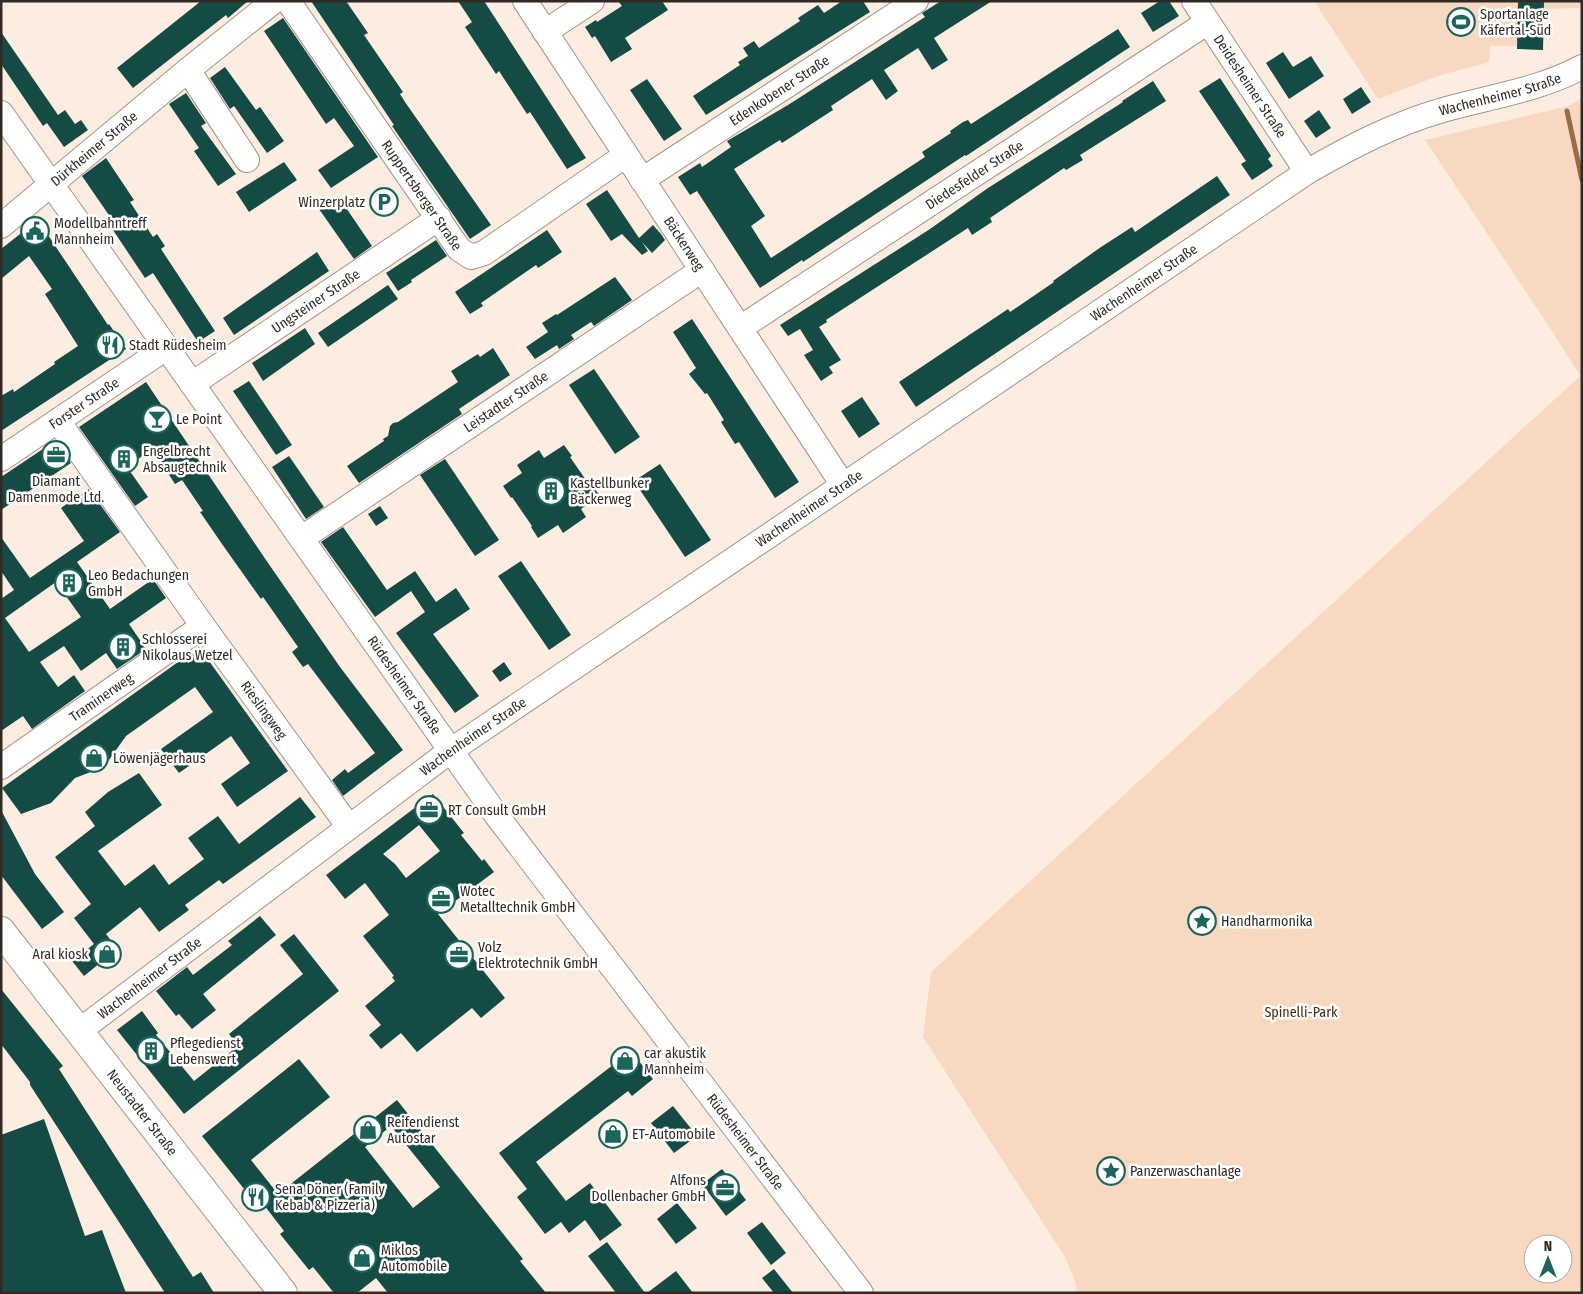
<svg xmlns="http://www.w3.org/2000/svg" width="1583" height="1294" viewBox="0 0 1583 1294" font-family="'Fira Sans Condensed',sans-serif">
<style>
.green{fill:#f8d8c0;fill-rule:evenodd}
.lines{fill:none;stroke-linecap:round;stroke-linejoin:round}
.stream{stroke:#976c4a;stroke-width:5}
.building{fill:#154b45;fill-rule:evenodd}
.minor-casing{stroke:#a79487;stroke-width:26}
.major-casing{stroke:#a79487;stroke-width:30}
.minor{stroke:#fff;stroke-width:24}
.major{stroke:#fff;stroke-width:28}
.labels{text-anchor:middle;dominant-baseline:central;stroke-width:5;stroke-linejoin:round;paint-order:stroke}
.poi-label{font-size:14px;fill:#312a24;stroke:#fff;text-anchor:start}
.street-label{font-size:14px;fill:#312a24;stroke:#fff}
.park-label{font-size:14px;fill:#512903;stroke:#fff}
</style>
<rect width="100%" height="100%" fill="#fdede1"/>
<g class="green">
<polygon points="1314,1 1582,1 1582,8 1544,9 1543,50 1517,49 1517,46 1492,46 1491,44 1489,62 1438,76 1378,99"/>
<path d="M1582 98V1293H1077L1075 1281 1065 1257 923 1037 931 972 1580 376 1552 331 1425 140 1568 106ZM1533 1244H1563V1274H1533Z"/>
</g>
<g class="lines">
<polyline class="stream" points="1567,111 1582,180"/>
</g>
<g class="building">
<polygon points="201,1 248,1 228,18 226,15 133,88 117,68"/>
<polygon points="311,1 346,1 368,33 364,35 403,92 400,94 405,102 491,225 470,239 392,126 394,125"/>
<polygon points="458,1 484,1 586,158 567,169 530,112 527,114 499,71 496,74 465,27 472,22"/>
<polygon points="618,1 662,1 668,10 625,38 632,49 611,62 595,36 592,38 585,27 596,20 597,22 622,6"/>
<polygon points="842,1 863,1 870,12 706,115 693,96 740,65 738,62 748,56 743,48 754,41 759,48 800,21 798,18 818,5 824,13"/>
<polygon points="941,1 992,1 934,38 948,60 932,70 918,48 884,70 898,91 886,100 872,79 831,106 833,110 782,143 780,140 734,169 765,216 751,226 771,258 925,157 922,152 951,133 950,131 963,122 968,120 971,124 1118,29 1130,47 966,156 965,155 803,262 802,260 760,288 697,191 690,195 678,177 700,163 702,167 731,147 727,141 788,105 925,17 922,13"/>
<polygon points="1160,1 1169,1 1179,16 1153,32 1141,13"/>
<polygon points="1518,1 1544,1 1543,50 1517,49"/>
<polygon points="283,18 378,157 331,188 318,170 354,146 334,118 326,124 264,31"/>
<polygon points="1,32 58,115 65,110 75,124 81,120 88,130 64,147 47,123 43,126 1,64"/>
<polygon points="1283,52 1293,67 1311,56 1324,76 1289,99 1266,63"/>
<polygon points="225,67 256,110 260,107 284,141 267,153 234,106 230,109 210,78"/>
<polygon points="1220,78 1271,156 1268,159 1273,166 1252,180 1241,164 1246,161 1199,91"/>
<polygon points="647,79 682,129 664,141 630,90"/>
<polygon points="1153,81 1166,101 1080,155 1083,160 1066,170 1064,168 990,218 992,222 972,235 968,228 826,320 827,322 819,327 841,360 829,367 833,373 821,381 804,355 813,350 800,329 788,336 780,325 930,229 988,188 1123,102 1122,101"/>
<polygon points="1361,87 1371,102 1352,114 1343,99"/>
<polygon points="186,93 206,123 201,126 236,174 218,186 194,151 199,148 169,104"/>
<polygon points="1319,110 1331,128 1316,138 1304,121"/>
<polygon points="106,158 134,200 130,202 153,237 157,234 165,246 161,249 215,331 198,342 153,273 145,278 109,224 113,221 82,176"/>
<polygon points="284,162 297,180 249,212 236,192"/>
<polygon points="1217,176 1230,195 916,407 899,382 1008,309 1010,312 1054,282 1053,281 1101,247 1132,227 1135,232"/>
<polygon points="607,190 639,238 653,225 661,234 665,240 652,253 642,242 648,251 642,255 622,234 611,241 586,204"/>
<polygon points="338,196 372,246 354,259 319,209"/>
<polygon points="38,220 108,325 109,324 126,349 1,431 1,396 13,389 14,392 55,364 54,362 78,346 45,294 52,289 29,256 1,279 1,249"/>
<polygon points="547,230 562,252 538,268 536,265 481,303 483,306 470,314 455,292"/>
<polygon points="436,240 447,256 411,280 412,282 398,291 386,273"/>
<polygon points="317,252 329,271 234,335 223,318"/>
<polygon points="615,277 632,300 594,326 591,322 571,335 574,339 559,349 557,345 535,359 526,347 548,332 542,323 556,314 557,315"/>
<polygon points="388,285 398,299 328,347 318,333"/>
<polygon points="692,319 799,482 775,498 739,442 735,444 721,422 724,420 707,393 705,394 689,374 696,368 673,332"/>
<polygon points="305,328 315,344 263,381 252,363"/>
<polygon points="493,348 510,375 459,409 462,414 359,483 347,466 384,441 383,439 388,436 390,426 393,423 398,422 458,382 451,371 478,354 480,357"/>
<polygon points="594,369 640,437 615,454 569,385"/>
<polygon points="249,381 292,445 276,455 233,391"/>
<polygon points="146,382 266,560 340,667 403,750 343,796 332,780 345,769 348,773 375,753 308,664 303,667 292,652 298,647 263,597 261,599 222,544 200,512 203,511 182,480 175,484 152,449 127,467 148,497 135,506 79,427"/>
<polygon points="862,397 880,424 859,438 841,411"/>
<polygon points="55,441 71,463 1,510 1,477"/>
<polygon points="564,445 572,456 570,457 590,486 592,485 600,496 581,509 586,517 563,533 558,525 538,538 531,527 532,526 512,497 511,498 503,486 522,473 517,465 539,450 544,458"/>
<polygon points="289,456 324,507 306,519 272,467"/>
<polygon points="445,459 499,540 475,556 420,475"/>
<polygon points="660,464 711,540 685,557 634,481"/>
<path d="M89 489 120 532 77 562 110 609 153 579 166 598 129 624 146 649 117 669 106 653 81 671 64 646 40 662 58 687 74 675 85 691 32 729 23 716 1 731V599L14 590 1 571V537L30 578 84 541 61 508ZM56 582 81 617 29 652 5 618Z"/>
<polygon points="380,506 388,518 376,526 368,514"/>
<polygon points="343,527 387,590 415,571 436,602 456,588 470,609 433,634 479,696 455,713 396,633 425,612 411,591 375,617 321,542"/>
<polygon points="521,561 571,635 549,650 498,576"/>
<polygon points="199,647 288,771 237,807 221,784 250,763 231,736 179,773 161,749 213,712 195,687 126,736 104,767 75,778 51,803 21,814 2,788"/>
<polygon points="504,662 512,674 500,682 492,671"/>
<polygon points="139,773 162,805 98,851 125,886 154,864 169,885 204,859 188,838 218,816 239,844 300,797 316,817 223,884 219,880 185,905 189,910 159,932 140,907 106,934 119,951 107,961 105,959 84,976 72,961 94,944 74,918 91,904 55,857 95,826 85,812 108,792"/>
<path d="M433 794 464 833 461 835 482 861 484 859 494 872 438 914 505 998 481 1018 472 1008 417 1052 401 1033 381 1049 369 1035 381 1025 365 1006 395 981 392 977 394 976 363 936 389 915 365 883 345 899 326 875ZM419 825 440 851 406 878 395 864 383 854Z"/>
<polygon points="1,810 35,874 64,912 42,929 1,875"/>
<polygon points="260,916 276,935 203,994 216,1010 192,1029 179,1014 176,1016 156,991 187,967 193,975 232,945 228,941"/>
<polygon points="294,934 339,991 184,1114 117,1030 142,1011 158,1033 156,1035 194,1081 238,1046 229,1034 303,974 280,945"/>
<polygon points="1,989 63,1066 59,1069 193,1277 201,1272 214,1293 165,1293 30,1085 30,1082 1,1044"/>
<polygon points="631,1051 653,1079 632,1096 628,1091 536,1162 566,1201 590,1183 622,1225 600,1241 585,1220 569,1233 561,1222 545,1234 517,1197 527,1189 499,1153"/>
<path d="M299 1059 330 1097 251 1160 278 1194 397 1100 523 1259 520 1261 546 1293H388L376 1278 357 1293H334L313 1267 309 1270 280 1234 284 1231 264 1205 260 1209 202 1136ZM391 1126 440 1187 413 1208 365 1147Z"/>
<polygon points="673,1106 697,1136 674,1153 651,1123"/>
<polygon points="44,1119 85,1236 102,1230 126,1293 1,1293 1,1135"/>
<polygon points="722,1169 746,1200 726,1216 702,1184"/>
<polygon points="677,1203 697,1228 676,1244 657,1219"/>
<polygon points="762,1222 786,1253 771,1265 747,1233"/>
<polygon points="607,1242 645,1293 616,1293 588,1256"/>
<polygon points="774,1269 793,1293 774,1293 762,1278"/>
<polygon points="676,1271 693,1293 647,1293"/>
</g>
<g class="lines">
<defs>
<g id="minor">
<path id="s1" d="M288 1 459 249 471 257 484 253 626 155"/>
<path id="s2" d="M525 1 843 485"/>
<path id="s3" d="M1194 1 1307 172"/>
<polyline points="545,32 592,1"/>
<polyline points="188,70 247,160"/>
<path id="s4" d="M1 113 497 816 861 1293"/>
<path id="s5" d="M642 180 916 1"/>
<path id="s6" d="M1 226 188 70 274 1"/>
<path id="s7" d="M740 328 1208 22"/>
<path id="s8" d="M192 384 439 218"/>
<path id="s9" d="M58 421 203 626 349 827"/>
<path id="s10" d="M1 459 166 348"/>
<path id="s11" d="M308 534 702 270"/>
<path id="s12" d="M1 767 203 626"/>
<path id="s13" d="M79 1031 450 751 1307 172C1350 147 1394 124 1443 110 1489 97 1539 90 1582 67"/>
</g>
<g id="major">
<path id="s14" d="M1 931 283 1293"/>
</g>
</defs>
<use href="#minor" class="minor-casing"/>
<use href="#major" class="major-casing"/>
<use href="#minor" class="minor"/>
<use href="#major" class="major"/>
</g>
<defs>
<symbol id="stadium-ring" viewBox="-11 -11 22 22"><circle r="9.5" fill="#fff" stroke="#1b655d" stroke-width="1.5"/><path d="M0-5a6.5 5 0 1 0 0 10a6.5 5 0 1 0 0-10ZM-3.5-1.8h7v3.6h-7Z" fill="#1b655d"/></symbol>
<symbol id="parking-ring" viewBox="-11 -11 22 22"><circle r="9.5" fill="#fff" stroke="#1b655d" stroke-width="1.5"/><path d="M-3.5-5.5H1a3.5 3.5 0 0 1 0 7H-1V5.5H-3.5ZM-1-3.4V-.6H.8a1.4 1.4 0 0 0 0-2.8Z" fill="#1b655d"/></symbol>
<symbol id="civic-ring" viewBox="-11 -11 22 22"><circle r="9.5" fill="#fff" stroke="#1b655d" stroke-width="1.5"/><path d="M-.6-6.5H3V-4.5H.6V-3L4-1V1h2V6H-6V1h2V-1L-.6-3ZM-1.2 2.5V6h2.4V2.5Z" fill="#1b655d"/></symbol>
<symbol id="restaurant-ring" viewBox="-11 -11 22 22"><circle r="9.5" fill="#fff" stroke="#1b655d" stroke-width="1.5"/><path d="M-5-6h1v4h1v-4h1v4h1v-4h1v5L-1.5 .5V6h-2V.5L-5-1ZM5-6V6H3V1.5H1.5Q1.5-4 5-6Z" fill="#1b655d"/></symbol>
<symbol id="bar-ring" viewBox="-11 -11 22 22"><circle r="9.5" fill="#fff" stroke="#1b655d" stroke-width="1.5"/><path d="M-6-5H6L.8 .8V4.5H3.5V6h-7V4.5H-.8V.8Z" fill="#1b655d"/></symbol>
<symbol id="office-ring" viewBox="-11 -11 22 22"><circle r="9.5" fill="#fff" stroke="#1b655d" stroke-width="1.5"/><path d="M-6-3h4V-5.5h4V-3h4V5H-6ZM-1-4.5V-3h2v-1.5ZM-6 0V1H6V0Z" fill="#1b655d"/></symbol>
<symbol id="building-ring" viewBox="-11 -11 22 22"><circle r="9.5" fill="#fff" stroke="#1b655d" stroke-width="1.5"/><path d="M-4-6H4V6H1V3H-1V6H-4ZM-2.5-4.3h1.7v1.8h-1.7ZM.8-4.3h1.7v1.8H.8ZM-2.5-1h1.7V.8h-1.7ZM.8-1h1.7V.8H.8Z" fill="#1b655d"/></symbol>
<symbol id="shop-ring" viewBox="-11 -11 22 22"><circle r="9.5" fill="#fff" stroke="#1b655d" stroke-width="1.5"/><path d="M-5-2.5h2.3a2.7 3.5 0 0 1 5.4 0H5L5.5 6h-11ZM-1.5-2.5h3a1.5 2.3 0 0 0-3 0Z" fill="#1b655d"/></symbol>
<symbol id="sight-ring" viewBox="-11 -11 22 22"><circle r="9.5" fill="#fff" stroke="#1b655d" stroke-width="1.5"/><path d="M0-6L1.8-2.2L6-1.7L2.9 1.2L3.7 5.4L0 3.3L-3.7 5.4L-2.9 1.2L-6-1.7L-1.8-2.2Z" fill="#1b655d"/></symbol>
</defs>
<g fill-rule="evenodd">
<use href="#stadium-ring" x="1445" y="6" width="32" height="32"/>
<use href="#parking-ring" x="368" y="186" width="32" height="32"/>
<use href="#civic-ring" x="19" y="215" width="32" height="32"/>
<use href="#restaurant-ring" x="94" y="329" width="32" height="32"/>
<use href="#bar-ring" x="141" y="403" width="32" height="32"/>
<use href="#office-ring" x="40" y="439" width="32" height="32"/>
<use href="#building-ring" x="108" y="443" width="32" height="32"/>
<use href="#building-ring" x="535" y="475" width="32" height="32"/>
<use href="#building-ring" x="53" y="567" width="32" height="32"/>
<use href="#building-ring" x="107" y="631" width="32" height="32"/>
<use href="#shop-ring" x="78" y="742" width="32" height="32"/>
<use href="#office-ring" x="413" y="794" width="32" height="32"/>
<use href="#office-ring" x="425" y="883" width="32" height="32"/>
<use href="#sight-ring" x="1186" y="905" width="32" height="32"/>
<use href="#shop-ring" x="91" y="938" width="32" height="32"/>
<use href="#office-ring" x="443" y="939" width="32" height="32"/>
<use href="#building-ring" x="135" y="1035" width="32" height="32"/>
<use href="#shop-ring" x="609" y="1045" width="32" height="32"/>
<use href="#shop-ring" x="352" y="1114" width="32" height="32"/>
<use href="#shop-ring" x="597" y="1118" width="32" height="32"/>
<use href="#sight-ring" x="1095" y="1155" width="32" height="32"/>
<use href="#office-ring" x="709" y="1172" width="32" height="32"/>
<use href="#restaurant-ring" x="240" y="1181" width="32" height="32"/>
<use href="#shop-ring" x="346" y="1242" width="32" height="32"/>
</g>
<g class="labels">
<g class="poi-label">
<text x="1480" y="14">Sportanlage<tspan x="1480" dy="16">Käfertal-Süd</tspan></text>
<text x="365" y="202" text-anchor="end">Winzerplatz</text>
<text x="54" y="223">Modellbahntreff<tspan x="54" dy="16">Mannheim</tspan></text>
<text x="129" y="345">Stadt Rüdesheim</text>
<text x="176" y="419">Le Point</text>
<text x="143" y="451">Engelbrecht<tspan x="143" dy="16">Absaugtechnik</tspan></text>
<text x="56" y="481" text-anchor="middle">Diamant<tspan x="56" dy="16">Damenmode Ltd.</tspan></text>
<text x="570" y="483">Kastellbunker<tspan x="570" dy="16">Bäckerweg</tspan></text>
<text x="88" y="575">Leo Bedachungen<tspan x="88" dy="16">GmbH</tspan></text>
<text x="142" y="639">Schlosserei<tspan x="142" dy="16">Nikolaus Wetzel</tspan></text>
<text x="113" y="758">Löwenjägerhaus</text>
<text x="448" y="810">RT Consult GmbH</text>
<text x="460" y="891">Wotec<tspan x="460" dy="16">Metalltechnik GmbH</tspan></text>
<text x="1221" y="921">Handharmonika</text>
<text x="478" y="947">Volz<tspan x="478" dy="16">Elektrotechnik GmbH</tspan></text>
<text x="88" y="954" text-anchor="end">Aral kiosk</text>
<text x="170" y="1043">Pflegedienst<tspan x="170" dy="16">Lebenswert</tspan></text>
<text x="644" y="1053">car akustik<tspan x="644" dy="16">Mannheim</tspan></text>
<text x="387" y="1122">Reifendienst<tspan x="387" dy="16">Autostar</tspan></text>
<text x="632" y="1134">ET-Automobile</text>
<text x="1130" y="1171">Panzerwaschanlage</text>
<text x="706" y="1180" text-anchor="end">Alfons<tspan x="706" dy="16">Dollenbacher GmbH</tspan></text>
<text x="275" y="1189">Sena Döner (Family<tspan x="275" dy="16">Kebab &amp; Pizzeria)</tspan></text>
<text x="381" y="1250">Miklos<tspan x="381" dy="16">Automobile</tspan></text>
</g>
<g class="street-label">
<text stroke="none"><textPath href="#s3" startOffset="102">Deidesheimer Straße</textPath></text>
<text stroke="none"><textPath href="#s5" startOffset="164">Edenkobener Straße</textPath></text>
<text stroke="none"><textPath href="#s13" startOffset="1708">Wachenheimer Straße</textPath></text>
<text stroke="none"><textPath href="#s6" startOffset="121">Dürkheimer Straße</textPath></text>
<text stroke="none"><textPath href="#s7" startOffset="280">Diedesfelder Straße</textPath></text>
<text stroke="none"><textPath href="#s1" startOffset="236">Ruppertsberger Straße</textPath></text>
<text stroke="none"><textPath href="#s2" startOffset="290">Bäckerweg</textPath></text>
<text stroke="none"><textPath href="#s13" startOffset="1302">Wachenheimer Straße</textPath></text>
<text stroke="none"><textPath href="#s8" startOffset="149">Ungsteiner Straße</textPath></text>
<text stroke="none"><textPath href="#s11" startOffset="238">Leistadter Straße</textPath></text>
<text stroke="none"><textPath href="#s10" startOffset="100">Forster Straße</textPath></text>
<text stroke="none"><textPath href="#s13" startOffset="898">Wachenheimer Straße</textPath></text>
<text stroke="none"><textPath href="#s4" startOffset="700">Rüdesheimer Straße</textPath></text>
<text stroke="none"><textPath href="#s12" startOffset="122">Traminerweg</textPath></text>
<text stroke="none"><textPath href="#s9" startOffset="355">Rieslingweg</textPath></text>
<text stroke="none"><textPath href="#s13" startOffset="492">Wachenheimer Straße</textPath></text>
<text stroke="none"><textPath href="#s13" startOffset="88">Wachenheimer Straße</textPath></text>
<text stroke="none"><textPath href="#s14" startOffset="230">Neustadter Straße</textPath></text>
<text stroke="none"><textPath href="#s4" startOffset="1270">Rüdesheimer Straße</textPath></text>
</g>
<g class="park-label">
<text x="1301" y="1012">Spinelli-Park</text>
</g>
</g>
<rect width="1583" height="1294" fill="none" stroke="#312a24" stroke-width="5"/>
<g transform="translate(1548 1259)"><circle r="24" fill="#ffffff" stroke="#adaaa7"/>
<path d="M0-4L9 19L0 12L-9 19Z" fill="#1b655d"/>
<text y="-8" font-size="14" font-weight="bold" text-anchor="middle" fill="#312a24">N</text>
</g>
</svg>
